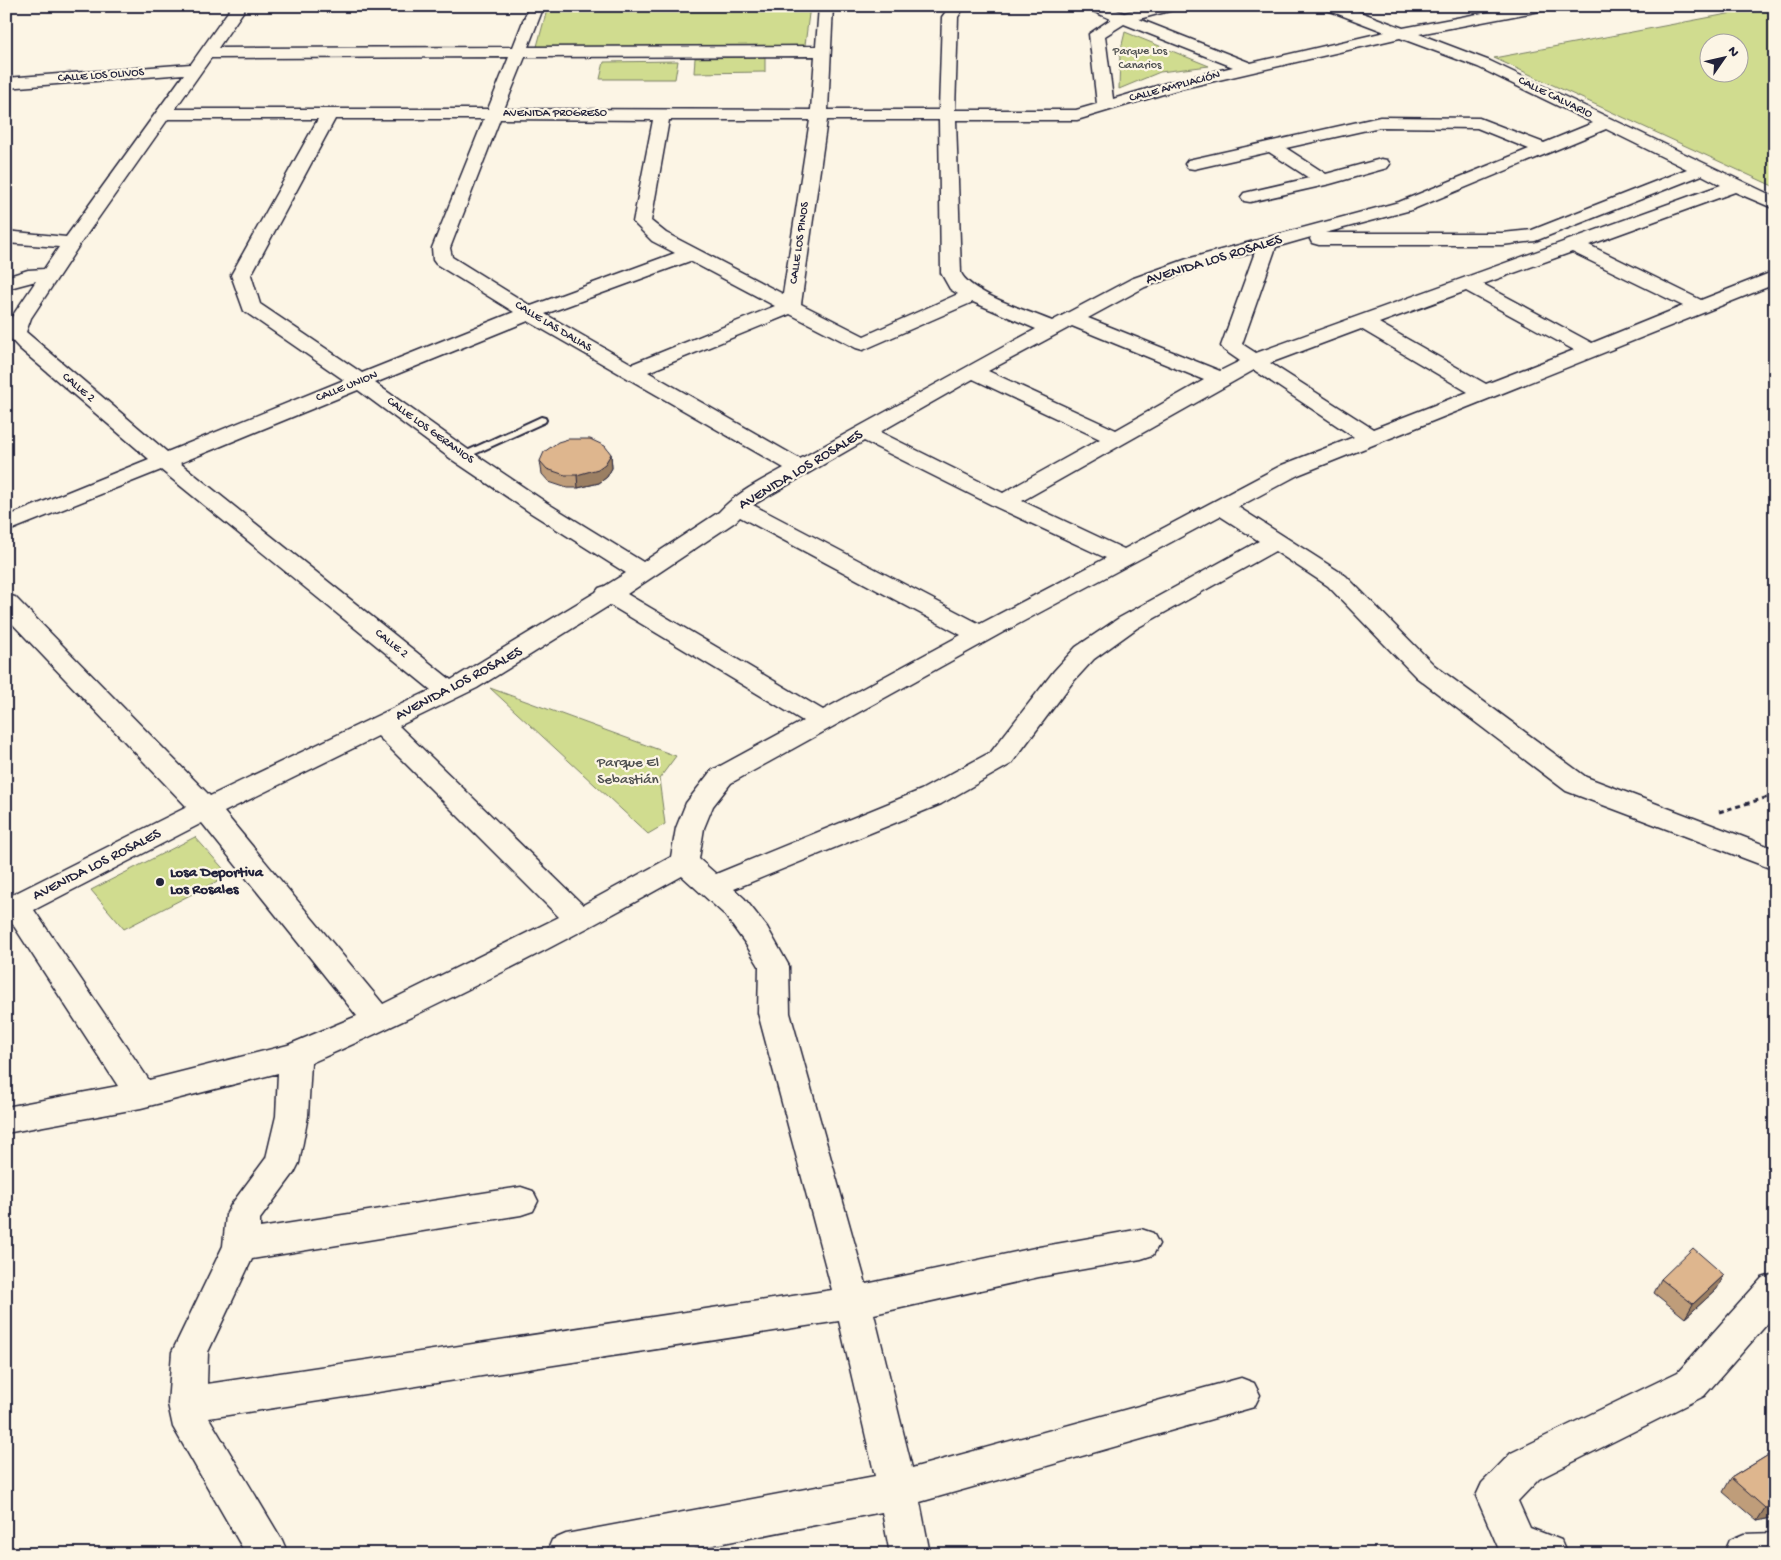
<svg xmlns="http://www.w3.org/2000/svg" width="1781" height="1560" viewBox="0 0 1781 1560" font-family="'Gochi Hand',sans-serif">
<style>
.green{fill:#d0dc8f;stroke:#797f65;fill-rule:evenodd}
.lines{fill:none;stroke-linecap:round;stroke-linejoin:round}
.lane-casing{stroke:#22223b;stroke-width:4}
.street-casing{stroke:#22223b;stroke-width:3}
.path{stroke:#22223b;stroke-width:3;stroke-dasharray:5 4;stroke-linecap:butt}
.lane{fill:#fcf5e5;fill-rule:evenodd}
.street{fill:#fcf5e5;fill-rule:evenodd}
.wall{fill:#bf9d7a;stroke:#22223b}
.shaded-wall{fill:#9b7f63;stroke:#22223b}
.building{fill:#deb68e;stroke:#22223b}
.poi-dot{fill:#22223b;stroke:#fcf5e5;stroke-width:2}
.labels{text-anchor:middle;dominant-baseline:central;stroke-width:4.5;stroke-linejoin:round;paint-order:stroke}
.far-park-label{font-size:12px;fill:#4e5050;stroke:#fcf5e5}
.far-street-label{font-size:12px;fill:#22223b;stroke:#fcf5e5}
.street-label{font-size:15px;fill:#22223b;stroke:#fcf5e5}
.park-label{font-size:15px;fill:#4e5050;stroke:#fcf5e5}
.poi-label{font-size:15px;font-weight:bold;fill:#22223b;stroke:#fcf5e5;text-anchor:start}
</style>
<rect width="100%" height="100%" fill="#fcf5e5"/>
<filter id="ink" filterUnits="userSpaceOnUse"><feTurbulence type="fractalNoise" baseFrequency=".02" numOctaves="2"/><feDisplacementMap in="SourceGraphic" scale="10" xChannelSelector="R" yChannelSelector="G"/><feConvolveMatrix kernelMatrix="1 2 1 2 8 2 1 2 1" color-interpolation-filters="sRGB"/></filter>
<g filter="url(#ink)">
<g class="green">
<polygon points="548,6 810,6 805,45 536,50"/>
<path d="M1770 6H1775V187L1494 58ZM1708 42H1738V72H1708Z"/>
<polygon points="1125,32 1209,66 1160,72 1119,89 1120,53"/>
<polygon points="765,57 765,72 694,73 695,58"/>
<polygon points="678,61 675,79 600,79 604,62"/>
<polygon points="490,688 676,756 659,779 665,824 648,834"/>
<polygon points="195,837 229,875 124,929 91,890"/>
</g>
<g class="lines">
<defs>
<polygon id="lane" points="541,417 545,418 546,420 545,422 466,458 458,458 456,456"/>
<g id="street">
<path d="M232 6H247L218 48 513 47 529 6H544L528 47 816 46 819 6H833L828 110H939L942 17 950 6H965L958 17 955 110H1076L1097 104 1089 34 1111 19 1088 9 1086 6H1107L1124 13 1153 6H1179L1177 9 1139 19 1251 63 1385 32 1325 9 1323 6H1344L1403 28 1520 6H1552L1550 9 1545 10 1419 34 1490 61 1775 197V209L1735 192 1589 245 1701 300 1775 271V284L1298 475 1238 507 1346 576 1434 665 1586 777 1775 849V870L1566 791 1416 677 1328 586 1275 551 1137 628 1094 659 1072 683 1011 764 941 804 734 889 744 898 767 927 789 966 790 1013 866 1284 1039 1247 1141 1229 1153 1233 1159 1244 1153 1255 1141 1259 1039 1277 874 1314 912 1468 1241 1378 1254 1383 1260 1395 1254 1407 920 1502 930 1554H890L882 1512 667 1554H546L552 1540 566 1534 875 1476 839 1321 209 1418 282 1540 288 1554H246L173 1427 168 1404 172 1352 223 1246 226 1215 231 1205 266 1158 276 1116 278 1073 141 1108 6 1133V1107L118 1086 10 920 6 922V898L187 807 6 617V595L15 597 210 796 431 690 161 470 6 532V517L149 459 19 348 6 334 11 318 36 281 6 289V277L28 270 44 269 59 247 6 243V231L66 237 184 74 6 88V78L191 64ZM1124 24 1233 67 1170 82 1113 99 1105 36ZM1400 38 1478 67 1593 123 1544 143 1479 118 1380 117 1188 160 1185 164 1188 168 1194 169 1269 152 1309 178 1244 193 1241 197 1244 201 1250 202 1330 184 1387 168 1390 164 1387 160 1381 159 1326 174 1286 148 1380 127 1477 128 1529 149 1399 202 1187 259 1131 279 1052 321C1029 311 971 294 961 273L956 120H1077L1180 89ZM815 56 811 110 504 109 525 57ZM509 57 488 109H175L211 58ZM168 119H318L231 275 244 311 344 380 167 452 26 332 31 318 80 244ZM335 119H484L432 248 433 260 436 264 514 312 362 373 260 304 251 275ZM500 119 653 120 633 222 652 241 675 253 531 306 452 257 450 248ZM669 120H810L783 294 666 233 651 221ZM827 120H939L941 273 950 289 958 294 864 336 801 304ZM1606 129 1687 169 1532 230 1502 233H1325L1411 210ZM1702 175 1721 185 1256 353 1242 344 1276 247 1311 237 1310 239 1312 243 1319 245H1502L1535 241ZM1255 252 1221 346 1224 350 1240 361 1220 371 1088 318 1145 287 1201 267ZM1572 252 1683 306 1592 343 1483 284ZM690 261 775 306 632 364 545 314ZM1466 291 1574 350 1486 384 1379 323ZM973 302 1036 329 800 459 648 372 790 314 856 348 863 350ZM528 321 784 468C761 481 737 492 719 512L643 562 547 503 470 451 375 383ZM1072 326 1204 380 1116 430 988 371ZM1361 329 1468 392 1373 429 1270 363ZM1254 370 1354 437 1282 465 1124 549 1022 501ZM973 379 1100 439 1003 493 880 432ZM358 390 454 461 531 513 626 573 605 586 599 588 596 592 451 680 180 463ZM864 441 996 507 1106 558 980 624 753 505ZM1220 516 1259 541 1119 618 1076 647 1054 671 991 752 921 790 716 874 699 859 704 828 713 806 731 783 1007 630ZM740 517 961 635 823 710 627 594 735 522ZM610 605 803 721 711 771 686 803 676 828 671 857 583 905 399 726 477 688ZM378 736 559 917 383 1004 224 812ZM202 823 357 1016 288 1045 149 1080 34 910ZM682 876 724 914 745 943 759 966 758 1013 832 1290 207 1384 208 1352 252 1259 521 1215 533 1211 538 1201 533 1191 521 1187 260 1228V1219L294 1173 299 1163 308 1116 311 1063C438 1007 561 944 682 876Z"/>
<polygon points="1775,1274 1775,1315 1704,1396 1539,1479 1518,1501 1530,1528 1561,1540 1567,1554 1501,1554 1476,1496 1482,1483 1511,1453 1678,1372 1762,1278"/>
<polygon points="1775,1533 1775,1554 1724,1554 1730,1540 1744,1534"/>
</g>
</defs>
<use href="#lane" class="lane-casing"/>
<use href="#street" class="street-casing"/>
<polyline class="path" points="1719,812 1775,795"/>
<use href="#lane" class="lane"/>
<use href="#street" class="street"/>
</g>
<g class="wall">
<polygon points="611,454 612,468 607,477 599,483 578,488 567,488 549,482 542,474 540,461"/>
<polygon points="1661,1279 1717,1289 1685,1318 1654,1293"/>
<polygon points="1775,1451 1775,1517 1757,1521 1723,1492 1731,1478"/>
</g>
<g class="shaded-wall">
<polygon points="611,454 612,468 607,477 599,483 578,488 577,475"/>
<polygon points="1724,1275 1717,1289 1685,1318 1693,1304"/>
<polygon points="1775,1506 1775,1517 1757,1521 1765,1508"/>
</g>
<g class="building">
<polygon points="568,439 590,439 605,446 611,454 605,464 598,469 577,475 565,475 547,469 540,461 544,452 558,442"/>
<polygon points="1693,1248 1724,1275 1693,1304 1661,1279"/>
<polygon points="1775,1451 1775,1506 1765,1508 1731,1478"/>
</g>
</g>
<circle class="poi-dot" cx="160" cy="882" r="5"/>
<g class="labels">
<g class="far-park-label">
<text x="1140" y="52">Parque Los<tspan x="1140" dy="14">Canarios</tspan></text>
</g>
<g class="far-street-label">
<text transform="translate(101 76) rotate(-4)">CALLE LOS OLIVOS</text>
<text transform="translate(1175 87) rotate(-15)">CALLE AMPLIACIÓN</text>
<text transform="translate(1555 98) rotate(26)">CALLE CALVARIO</text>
<text x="555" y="114">AVENIDA PROGRESO</text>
<text transform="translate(800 243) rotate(-82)">CALLE LOS PINOS</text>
<text transform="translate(553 327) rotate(31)">CALLE LAS DALIAS</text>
<text transform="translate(347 387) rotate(-22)">CALLE UNION</text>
<text transform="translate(78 388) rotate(40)">CALLE 2</text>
<text transform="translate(430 431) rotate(36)">CALLE LOS GERANIOS</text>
<text transform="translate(391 644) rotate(39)">CALLE 2</text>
</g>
<g class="street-label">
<text transform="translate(1214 260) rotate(-17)">AVENIDA LOS ROSALES</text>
<text transform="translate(801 470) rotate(-31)">AVENIDA LOS ROSALES</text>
<text transform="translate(459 684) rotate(-28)">AVENIDA LOS ROSALES</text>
<text transform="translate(97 865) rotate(-27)">AVENIDA LOS ROSALES</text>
</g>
<g class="park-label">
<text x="628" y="763">Parque El<tspan x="628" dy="17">Sebastián</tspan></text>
</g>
<g class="poi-label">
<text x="170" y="873">Losa Deportiva<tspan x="170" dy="17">Los Rosales</tspan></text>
</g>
</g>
<rect width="1781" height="1560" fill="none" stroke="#fcf5e5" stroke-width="25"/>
<rect x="12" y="12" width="1756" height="1535" fill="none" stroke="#22223b" stroke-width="2" filter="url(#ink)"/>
<g transform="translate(1724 58) rotate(56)"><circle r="24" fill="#fcf5e5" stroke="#a5a1a1"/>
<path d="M0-4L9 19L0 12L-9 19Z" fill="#22223b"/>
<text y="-8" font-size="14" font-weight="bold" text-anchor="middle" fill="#22223b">N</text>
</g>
</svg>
